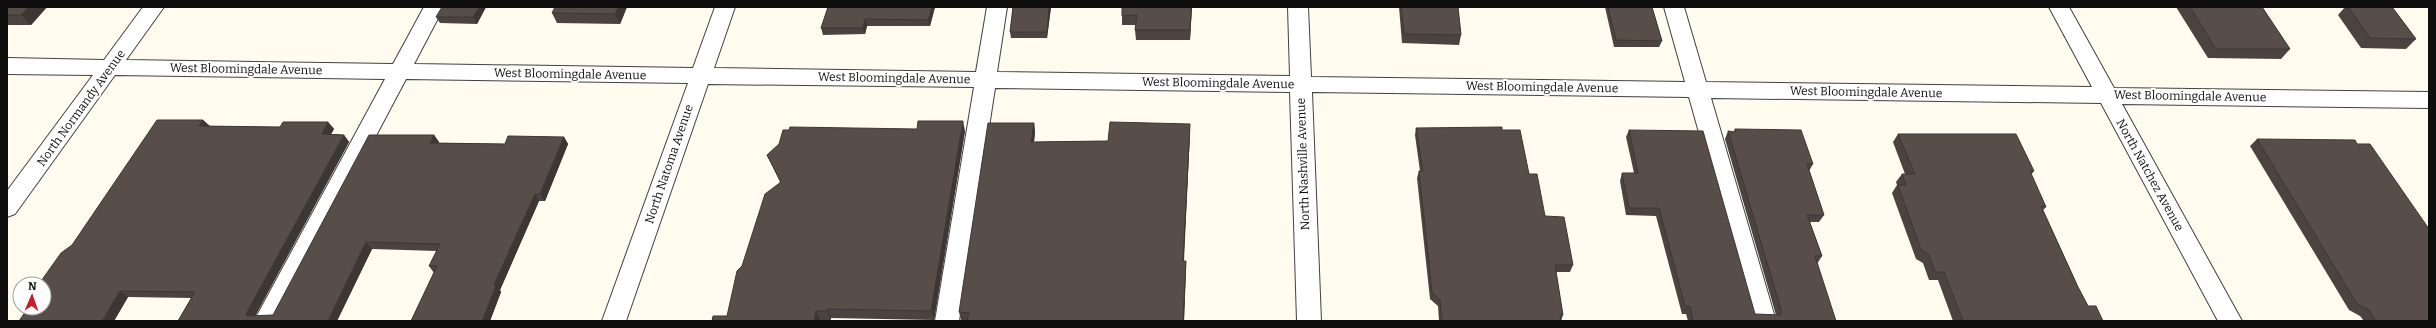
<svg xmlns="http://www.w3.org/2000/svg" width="2436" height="328" viewBox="0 0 2436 328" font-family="Bitter,serif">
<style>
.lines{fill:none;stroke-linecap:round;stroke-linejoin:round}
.minor-casing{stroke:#414141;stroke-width:2}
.minor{fill:#fff;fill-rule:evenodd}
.wall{fill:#4b4340}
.shaded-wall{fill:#3d3734}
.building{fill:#574e4a;stroke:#3d3734}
.labels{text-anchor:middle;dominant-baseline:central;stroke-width:4;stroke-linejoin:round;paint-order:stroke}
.street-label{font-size:12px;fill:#0e0e0e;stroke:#fff}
</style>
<rect width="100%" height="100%" fill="#fffbef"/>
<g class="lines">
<defs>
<polygon id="minor" points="143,7 164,7 126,60 393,64 424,7 444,7 414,64 693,68 715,7 735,7 714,68 976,72 987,7 1007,7 997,72 1290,76 1288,7 1308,7 1311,77 1685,82 1664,7 1684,7 1706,82 2092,87 2049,7 2069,7 2114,88 2429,92 2429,108 2122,104 2242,321 2218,321 2101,103 1711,98 1776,321 1752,321 1689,97 1312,92 1321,321 1297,321 1290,92 995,88 959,321 935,321 974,87 708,84 626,321 602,321 688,83 406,79 278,321 254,321 385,79 115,75 15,214 7,217 7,191 93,75 7,74 7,58 104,60"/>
</defs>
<use href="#minor" class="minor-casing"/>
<use href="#minor" class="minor"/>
</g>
<g class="wall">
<polygon points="7,7 47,7 31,25 7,25"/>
<polygon points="486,7 477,24 440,23 436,17"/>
<polygon points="627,7 620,24 557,23 552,13"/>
<polygon points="828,7 935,7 930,26 867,26 865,34 823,35 821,28"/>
<polygon points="1013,7 1051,7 1047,38 1011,38 1010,32"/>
<polygon points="1122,7 1192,7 1190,40 1136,40 1135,30 1136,25 1122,25"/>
<polygon points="1399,7 1458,7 1461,35 1459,45 1402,43"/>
<polygon points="1605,7 1652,7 1662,41 1659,47 1614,47"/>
<polygon points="2176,7 2262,7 2290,49 2281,59 2208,58"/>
<polygon points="2345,7 2392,7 2416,39 2406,49 2361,48 2338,15"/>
<polygon points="203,120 210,126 280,127 328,122 334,129 331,134 344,135 349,142 255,316 273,315 434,135 439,142 439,143 505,144 564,137 568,144 545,201 539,201 500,290 501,292 490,321 411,321 434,273 429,266 437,251 372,249 337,321 178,321 191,298 128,297 114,321 72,245"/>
<polygon points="1034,123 1035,132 1034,142 1108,141 1190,132 1184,261 1186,269 1184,321 967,321 967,320 961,320 959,312"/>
<polygon points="1416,128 1502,130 1529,174 1545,216 1573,265 1570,272 1556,272 1563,315 1561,321 1439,321 1438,306 1430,299 1417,178 1419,171 1420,171 1415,135"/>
<polygon points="1735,129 1813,164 1809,171 1824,215 1819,222 1810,222 1822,256 1817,264 1836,321 1688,321 1686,314 1682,314 1656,216 1626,215 1620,181 1622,173 1634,173 1626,137 1629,130 1755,314 1776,315 1725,139 1728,131 1734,132"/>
<polygon points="965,131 934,320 831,318 831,320 820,320 727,316 742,266 780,182 767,155"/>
<polygon points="1898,134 2034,171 2031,175 2046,207 2043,210 2078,287 2088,306 2103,321 1953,321 1938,280 1929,280 1923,263 1916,259 1892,193 1897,185 1896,182 1902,174 1905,174 1893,142"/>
<polygon points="2257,139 2429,321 2364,321 2360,316 2349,310 2250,146"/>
</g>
<g class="shaded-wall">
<polygon points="29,7 47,7 31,25 21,15"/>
<polygon points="479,7 486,7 477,24 473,17"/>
<polygon points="618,7 627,7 620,24 615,14"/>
<polygon points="932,7 935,7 930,26 928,20"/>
<polygon points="1049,7 1051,7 1047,38 1047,32"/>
<polygon points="1191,7 1192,7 1190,40 1190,30"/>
<polygon points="865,19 867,26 865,34 863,28"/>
<polygon points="203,120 210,127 199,126"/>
<polygon points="963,121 965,131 934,320 931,311"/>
<polygon points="328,122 334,129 327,141 322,134"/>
<polygon points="1034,123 1035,132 1033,150 1031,142"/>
<polygon points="1190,124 1190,132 1183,269 1183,261"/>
<polygon points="344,135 349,142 253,320 247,316 246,314"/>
<polygon points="434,135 439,142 435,150 430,143"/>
<polygon points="564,137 568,144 545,201 540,194"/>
<polygon points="535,194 539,201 500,290 501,292 490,321 482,321 494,285"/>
<polygon points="366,242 372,249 337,321 328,321"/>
<polygon points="1186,261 1184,321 1183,321"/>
<polygon points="120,291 128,297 114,321 102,321"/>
<polygon points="827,309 831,318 831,320 827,311"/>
<polygon points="816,311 820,320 819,321 814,321"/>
</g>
<g class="building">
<polygon points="7,7 29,7 21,15 7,15"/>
<polygon points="442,7 479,7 473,17 436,17"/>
<polygon points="555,7 618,7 615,14 552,13"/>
<polygon points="828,7 932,7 928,20 865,19 863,28 821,28"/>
<polygon points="1013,7 1049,7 1047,32 1010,32"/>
<polygon points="1122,7 1191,7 1190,30 1135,30 1137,15 1122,16"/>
<polygon points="1401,7 1458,7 1461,35 1404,34"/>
<polygon points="1608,7 1652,7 1662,41 1616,40"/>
<polygon points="2190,7 2262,7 2290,49 2216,49"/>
<polygon points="2348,7 2392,7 2416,39 2370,38"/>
<polygon points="157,120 203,120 199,126 280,127 283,122 328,122 322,134 344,135 246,314 247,316 273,315 369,135 434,135 430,143 505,144 508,136 564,137 540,194 535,194 494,285 496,286 482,321 411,321 437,266 429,266 440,244 366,242 328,321 178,321 195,292 120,291 102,321 19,321 28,308 44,308 44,284 39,284 61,253 72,245"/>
<polygon points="918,121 963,121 931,311 827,309 827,311 816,311 814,321 712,321 713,316 727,316 737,271 742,266 765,194 781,182 767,155 779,144 783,130 789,130 790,127 917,129"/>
<polygon points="1110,122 1190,124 1183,261 1186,261 1183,321 967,321 969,313 959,312 988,123 1034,123 1031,142 1108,141"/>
<polygon points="1502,127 1502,130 1520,130 1529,174 1537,174 1545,216 1564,217 1573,265 1555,265 1563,315 1560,315 1561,321 1442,321 1440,300 1432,292 1419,171 1423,171 1416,128"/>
<polygon points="1735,129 1801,130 1813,164 1807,164 1824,215 1807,215 1822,256 1815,256 1836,321 1693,321 1690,306 1685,306 1659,208 1629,208 1622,173 1638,173 1629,130 1703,131 1755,314 1780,315 1782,313 1728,131 1735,132"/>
<polygon points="1898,134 2016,134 2034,171 2030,171 2046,207 2041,206 2078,287 2088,306 2096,306 2103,321 1963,321 1944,272 1935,272 1929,255 1921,250 1898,185 1906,185 1902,174 1915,174"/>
<polygon points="2257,139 2355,140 2357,144 2370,144 2429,229 2429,321 2376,321 2369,310 2357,304"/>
</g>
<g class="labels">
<g class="street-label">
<text transform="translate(246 69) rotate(1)">West Bloomingdale Avenue</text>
<text transform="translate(570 74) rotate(1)">West Bloomingdale Avenue</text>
<text transform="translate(894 78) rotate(1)">West Bloomingdale Avenue</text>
<text transform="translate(1218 83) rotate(1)">West Bloomingdale Avenue</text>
<text transform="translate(1542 87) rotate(1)">West Bloomingdale Avenue</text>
<text transform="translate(1866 92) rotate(1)">West Bloomingdale Avenue</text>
<text transform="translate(2190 96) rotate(1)">West Bloomingdale Avenue</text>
<text transform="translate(81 108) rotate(-54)">North Normandy Avenue</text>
<text transform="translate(669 164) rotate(-71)">North Natoma Avenue</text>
<text transform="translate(1303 164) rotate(-92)">North Nashville Avenue</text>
<text transform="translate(2150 175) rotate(61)">North Natchez Avenue</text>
</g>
</g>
<rect width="2436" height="328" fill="none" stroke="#0e0e0e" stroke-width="16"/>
<g transform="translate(32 296) rotate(2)"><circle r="19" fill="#ffffff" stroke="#9f9f9f"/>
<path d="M0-3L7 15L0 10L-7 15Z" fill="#c71d2b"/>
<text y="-6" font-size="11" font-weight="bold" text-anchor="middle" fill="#0e0e0e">N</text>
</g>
</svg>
